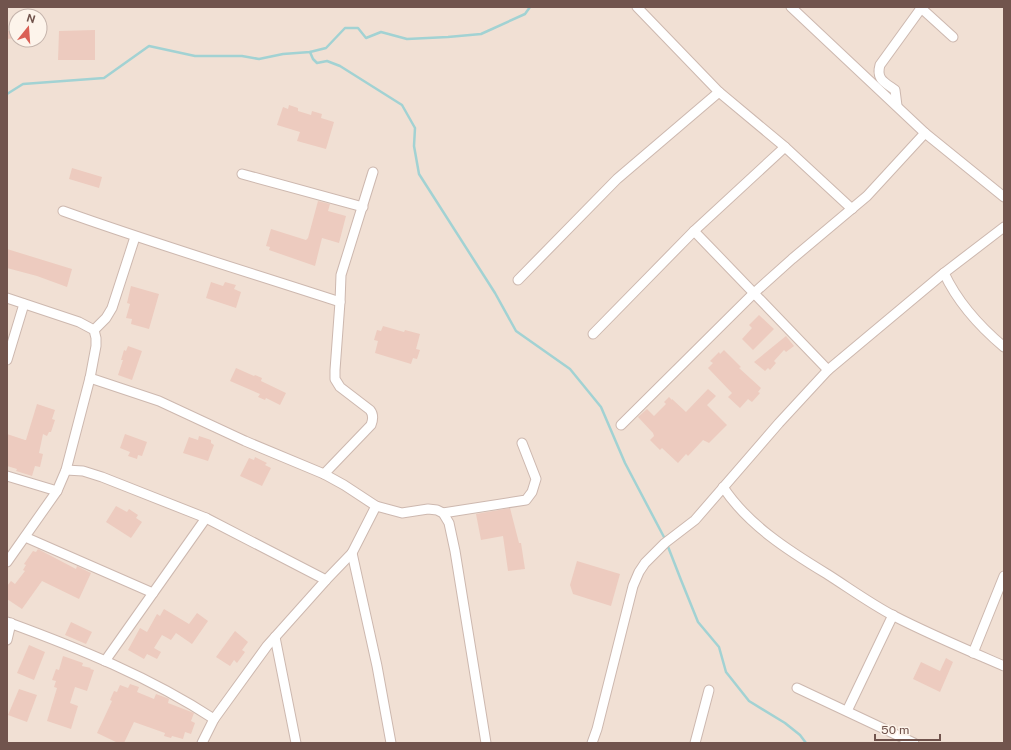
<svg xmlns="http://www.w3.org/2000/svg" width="1011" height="750" viewBox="0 0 1011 750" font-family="'Public Sans',sans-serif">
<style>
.residential{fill:#f1e0d4;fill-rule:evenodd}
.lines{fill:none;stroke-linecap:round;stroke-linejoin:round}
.stream{stroke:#a2d2d3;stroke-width:2.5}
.building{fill:#edcbbf}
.minor-casing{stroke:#cdb8af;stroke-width:11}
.minor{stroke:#fff;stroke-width:9}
</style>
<rect width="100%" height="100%" fill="#faefe5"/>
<path class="residential" d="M7 7H1004V743H7ZM16 16H40V40H16Z"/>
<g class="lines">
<g class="stream">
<polyline points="310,52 313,59 317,63 327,61 340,66 402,105 415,128 414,146 419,174 495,293 516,331 570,369 601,407 625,463 665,539 681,580 698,622 719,647 726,672 749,701 785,723 800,735 806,743"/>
<polyline points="7,94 23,84 104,78 149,46 195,56 242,56 259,59 283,54 310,52 326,48 345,28 358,28 366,38 381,32 407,39 448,37 481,34 525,14 530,7"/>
</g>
</g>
<g class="building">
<polygon points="95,30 95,60 58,60 59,31"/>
<polygon points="7,31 16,31 16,38 7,39"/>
<polygon points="289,105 298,108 298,111 311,115 312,111 322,114 321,118 334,122 326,149 297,141 300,132 277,125 283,107 288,109"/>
<polygon points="72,168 102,177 99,188 69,179"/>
<polygon points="318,201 330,204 328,211 346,216 339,243 322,238 315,266 269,250 270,247 266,246 271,229 306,240 308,238"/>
<polygon points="7,249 72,269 67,287 37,276 7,268"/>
<polygon points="211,282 223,286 225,282 236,285 234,289 241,292 236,308 206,298"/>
<polygon points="131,286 159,294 149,329 131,324 132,319 126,318 130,304 127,303"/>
<polygon points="759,315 774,329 753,350 742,339 752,328 749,325"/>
<polygon points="383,326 404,332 405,330 420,334 416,349 420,350 417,359 413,358 411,364 375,353 378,341 374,340 377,330 381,331"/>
<polygon points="786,336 794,346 786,352 784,350 774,361 776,363 770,370 768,368 765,371 754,362"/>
<polygon points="128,346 142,351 132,380 118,375 123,360 121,360 124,350 126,351"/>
<polygon points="724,350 741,367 739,368 761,388 758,392 760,393 752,402 748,399 740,408 728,397 732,393 708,368 713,363 710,361 719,352 720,354"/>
<polygon points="236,368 254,376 255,375 262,378 261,381 286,393 280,405 266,398 265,400 258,397 260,394 230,381"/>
<polygon points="708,389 716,396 707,405 727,425 709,443 703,440 688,456 686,454 678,463 662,448 660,450 650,440 654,436 653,433 638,417 647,409 654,416 666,404 664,402 669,397 672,400 672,399 686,412"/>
<polygon points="37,404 55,410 52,419 55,420 51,432 49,432 47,436 43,434 39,453 43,454 40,467 35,466 32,476 16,471 17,469 7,466 7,434 25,440 26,440"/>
<polygon points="125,434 147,442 142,456 138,455 137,459 128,456 130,452 120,448"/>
<polygon points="199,436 211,440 211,443 214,445 208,461 183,453 189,437 198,440"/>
<polygon points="255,457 267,463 265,465 271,468 262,486 240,476 249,458 254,460"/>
<polygon points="116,506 127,512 129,509 138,515 136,518 142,522 131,538 106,522"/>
<polygon points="510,508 519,543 521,543 525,569 508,571 503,536 481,540 476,514"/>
<polygon points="38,549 76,569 77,566 91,573 79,599 42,581 22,609 7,599 7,586 11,581 15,584 25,571 23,570 26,565 24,564 33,551 36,552"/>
<polygon points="577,561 620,574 611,606 573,594 570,585"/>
<polygon points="164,609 189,624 197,613 208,621 192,644 176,633 171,640 162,635 154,648 161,652 157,659 147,654 144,659 128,650 140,628 147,632 157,614 160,616"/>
<polygon points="71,622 92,632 86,644 65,635"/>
<polygon points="235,631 248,642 242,650 245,652 237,663 234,660 230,666 216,657"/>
<polygon points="29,645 45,652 34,680 17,673"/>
<polygon points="63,656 83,663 82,666 91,668 90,669 94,670 87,691 75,687 70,703 78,706 71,729 47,721 57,688 54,687 56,681 52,680 56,669 59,670"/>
<polygon points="946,658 953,662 940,692 913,679 921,662 940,671"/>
<polygon points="130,684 139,687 137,692 154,699 156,694 167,698 169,699 168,703 194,713 191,721 195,723 191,734 185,732 183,739 172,736 171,738 164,736 165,733 134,722 124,743 118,743 97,733 112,701 110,700 114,691 117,692 120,685 128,688"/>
<polygon points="19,689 37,695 27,722 8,715"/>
</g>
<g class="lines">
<defs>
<g id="minor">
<polyline points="637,7 719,92 785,147 852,209"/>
<polyline points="791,7 925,133 1004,197"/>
<polyline points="920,7 953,37"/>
<path d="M897 106 895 90C884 82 876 79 880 65L922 7"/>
<polyline points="242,174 363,207"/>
<path d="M63 211C155 244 248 272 340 302"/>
<path d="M1004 227 944 273C958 303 979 326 1004 347"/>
<polyline points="694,231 828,370"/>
<polyline points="518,280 617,179 719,92"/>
<polyline points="7,298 79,322 94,330 96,338 96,346 90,378 66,470 57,491 7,562"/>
<polyline points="94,330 106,318 112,308 135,237"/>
<polyline points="593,334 694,231 785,147"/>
<polyline points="7,360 24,304"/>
<polyline points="90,378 159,401 245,441 324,474 344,485 376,506 402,513 428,509 437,510 443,513 449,523 455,551 486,743"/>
<polyline points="621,425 754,293 792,259 867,196 925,133"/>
<polyline points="66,470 83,471 102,477 206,518 326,580"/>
<path d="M324 474 371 425C373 420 374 415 370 410L340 387 335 379V370L340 302 341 275 373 172"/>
<polyline points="7,476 57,491"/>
<path d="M723 487C748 525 789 551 827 574 849 588 871 604 894 616 929 634 967 650 1004 666"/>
<polyline points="443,513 526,500 532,492 536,479 522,443"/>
<polyline points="25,537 153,593"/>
<polyline points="352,553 377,666 391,743"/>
<path d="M7 622C78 648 150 677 214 719L202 743"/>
<polyline points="275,637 296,743"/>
<polyline points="7,640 11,623"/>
<polyline points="973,653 1004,576"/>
<polyline points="105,661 206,518"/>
<polyline points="797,688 914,743"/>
<polyline points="847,711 893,615"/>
<polyline points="214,719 267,646 326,580 352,553 376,506"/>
<polyline points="592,743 597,729 633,586 639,572 645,563 665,543 695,520 779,423 828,370 944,273"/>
<polyline points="695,743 709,690"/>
</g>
</defs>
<use href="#minor" class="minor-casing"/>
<use href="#minor" class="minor"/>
</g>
<rect width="1011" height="750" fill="none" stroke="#71544d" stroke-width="16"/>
<g transform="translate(28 28) rotate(17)"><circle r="19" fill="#fdf4eb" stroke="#c5b4ac"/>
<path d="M0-3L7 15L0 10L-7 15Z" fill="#da6055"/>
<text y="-6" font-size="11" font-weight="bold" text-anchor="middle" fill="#71544d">N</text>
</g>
<path d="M875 734v6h65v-6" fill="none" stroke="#71544d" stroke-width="2"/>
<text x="881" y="734" font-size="12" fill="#71544d" stroke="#fdf4eb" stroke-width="3" paint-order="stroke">50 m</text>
</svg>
